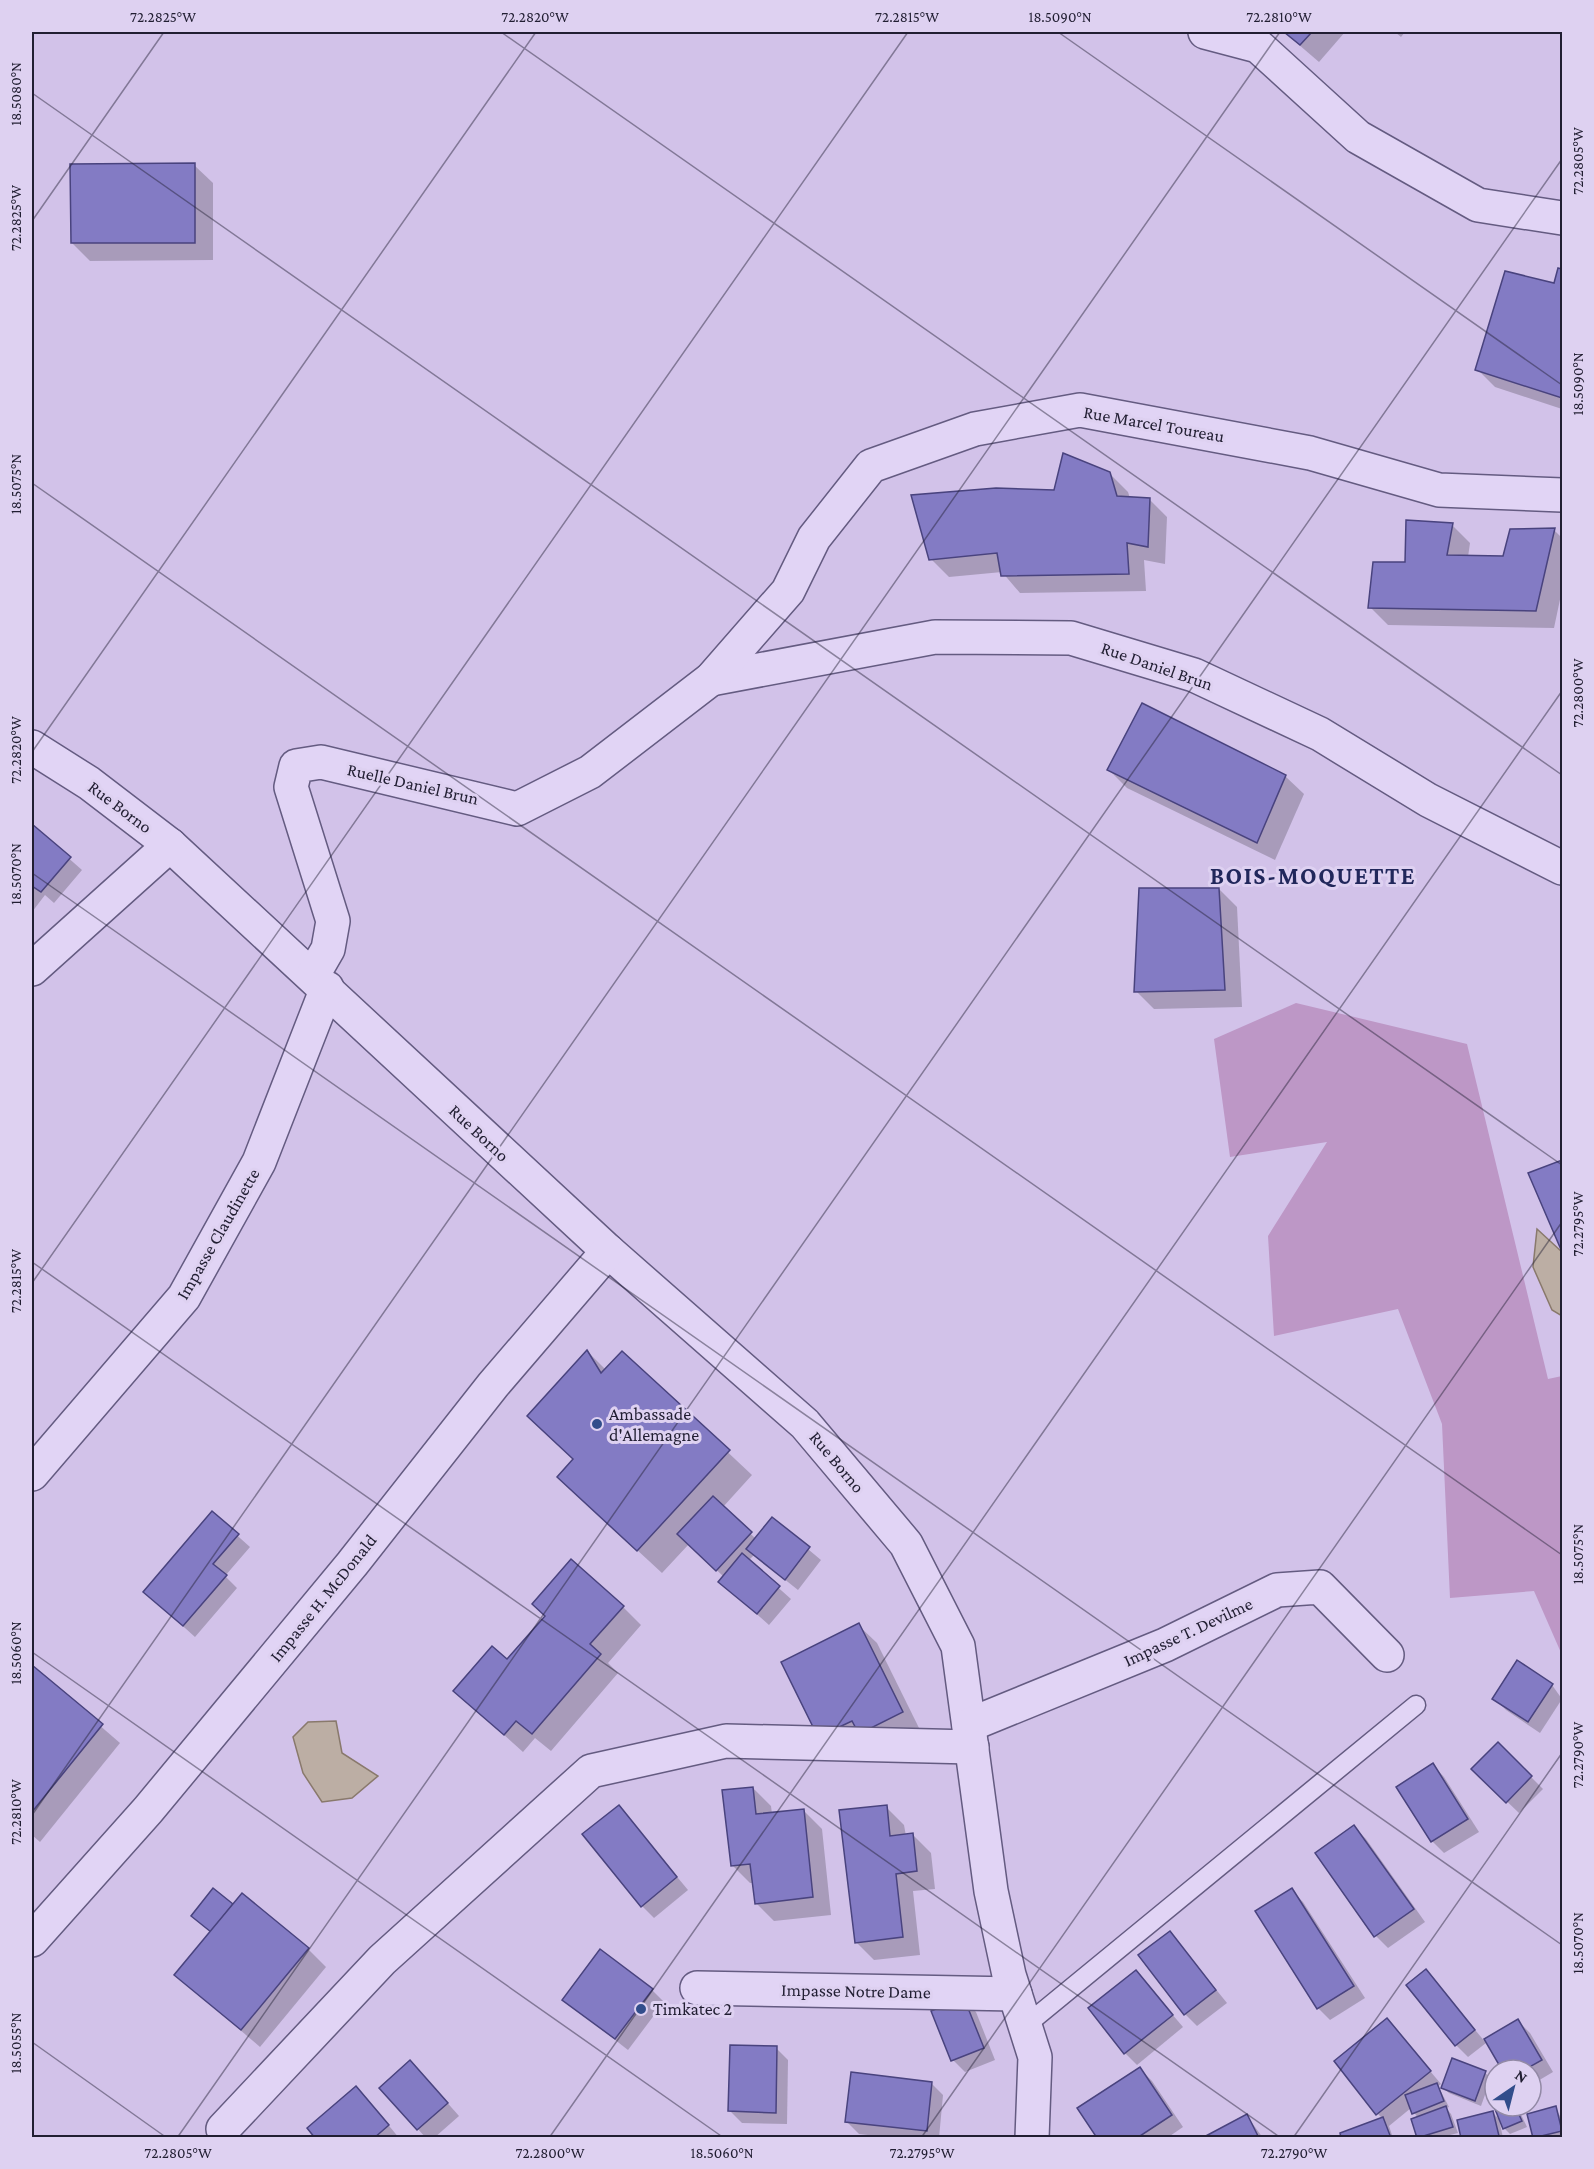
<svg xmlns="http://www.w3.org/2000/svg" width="1594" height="2169" viewBox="0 0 1594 2169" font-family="'Crimson Pro',serif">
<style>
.green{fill:#bd97c6}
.water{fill:#bcaea4;stroke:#89796c;stroke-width:1.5}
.shadow{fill:#0003}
.building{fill:#837bc4;stroke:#49437e;stroke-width:1.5}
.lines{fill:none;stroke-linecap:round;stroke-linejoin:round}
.service-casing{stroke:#645b81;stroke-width:21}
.minor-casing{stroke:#645b81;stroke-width:36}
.service{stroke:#e1d4f5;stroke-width:18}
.minor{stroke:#e1d4f5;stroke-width:33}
.ticks{fill:none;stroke:#211e32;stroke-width:1.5;stroke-opacity:0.45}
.poi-dot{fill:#314d8b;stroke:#ded1f1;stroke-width:2}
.labels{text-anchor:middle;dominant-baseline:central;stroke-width:6;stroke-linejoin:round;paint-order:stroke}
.street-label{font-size:18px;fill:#211e32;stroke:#ded1f1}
.poi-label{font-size:18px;fill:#211e32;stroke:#ded1f1;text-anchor:start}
.district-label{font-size:24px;font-weight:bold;letter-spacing:1.5px;fill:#21275b;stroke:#ded1f1}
.neatline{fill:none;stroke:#211e32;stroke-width:2}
.ticks-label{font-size:15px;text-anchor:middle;fill:#211e32}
</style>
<rect width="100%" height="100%" fill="#d2c2e9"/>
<polygon class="green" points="1296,1003 1467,1044 1548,1379 1562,1376 1562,1655 1534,1591 1450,1598 1442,1424 1398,1309 1274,1336 1268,1236 1327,1142 1230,1157 1214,1039"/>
<g class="water">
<polygon points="1537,1229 1562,1252 1562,1316 1552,1310 1533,1267"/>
<polygon points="336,1721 342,1753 378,1776 352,1798 322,1802 303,1773 293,1737 308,1722"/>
</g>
<g class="shadow">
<polygon points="1284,32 1345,32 1319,62"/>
<polygon points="1395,32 1405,32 1401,37"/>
<polygon points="194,165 213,183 213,260 90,261 72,243"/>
<polygon points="1559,270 1562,270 1562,409 1495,387 1477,369 1555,285"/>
<polygon points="1110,474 1128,492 1130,498 1149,499 1167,517 1165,564 1144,560 1146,591 1020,593 1002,572 949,577 931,559 1055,491"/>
<polygon points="1452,525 1470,543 1468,557 1504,558 1554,530 1562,538 1562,590 1554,628 1388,625 1370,607 1406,564"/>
<polygon points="1109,770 1285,776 1304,794 1275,860 1127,788"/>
<polygon points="32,826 82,870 54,903 45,895 32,912"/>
<polygon points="1219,889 1237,907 1242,1007 1154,1009 1136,991"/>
<polygon points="1562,1161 1562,1248 1530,1174"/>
<polygon points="588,1352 606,1370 622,1353 752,1475 723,1507 756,1539 772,1519 821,1560 798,1590 754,1555 748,1561 791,1599 769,1625 720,1582 724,1577 689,1544 662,1573 583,1500 575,1460"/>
<polygon points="212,1513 250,1547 225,1576 237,1588 195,1637 145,1592"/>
<polygon points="623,1607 641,1625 608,1663 618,1673 551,1751 535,1738 523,1752 455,1691 507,1661"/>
<polygon points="858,1625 877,1643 920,1730 837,1754 783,1663"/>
<polygon points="32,1667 120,1743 40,1842 32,1835"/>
<polygon points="1552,1685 1562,1699 1540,1733 1506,1710 1494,1698"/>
<polygon points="1498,1744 1543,1789 1519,1813 1473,1769"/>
<polygon points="1433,1765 1444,1777 1479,1832 1444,1853 1432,1841"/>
<polygon points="753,1788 771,1806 772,1814 803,1810 822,1829 831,1915 774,1921 756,1903 754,1883 750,1883 732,1865"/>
<polygon points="619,1807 688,1890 654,1918 642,1906"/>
<polygon points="886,1807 904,1825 906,1836 913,1835 931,1853 935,1889 913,1891 920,1955 874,1960 856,1942"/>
<polygon points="1354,1827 1366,1839 1425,1922 1388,1948 1376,1936"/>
<polygon points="1291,1890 1303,1902 1365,1998 1330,2020 1318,2008"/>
<polygon points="233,1906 308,1949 326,1967 260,2047 176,1975"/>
<polygon points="1170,1933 1227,2003 1197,2026 1185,2014"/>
<polygon points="1426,1971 1486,2043 1468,2057 1456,2045"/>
<polygon points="1136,1972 1183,2027 1137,2065 1125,2053"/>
<polygon points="652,1990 664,2002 628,2050 564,2000"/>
<polygon points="964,2000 976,2012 995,2060 965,2072 953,2060"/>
<polygon points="1387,2020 1441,2084 1438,2086 1449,2107 1446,2108 1451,2114 1458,2133 1450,2135 1452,2138 1418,2138 1418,2118 1411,2108 1389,2126 1393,2138 1343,2138 1383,2119 1378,2114"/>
<polygon points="1518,2021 1530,2033 1553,2072 1531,2085 1531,2070 1504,2070"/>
<polygon points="776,2048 788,2060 787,2124 742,2123 730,2111"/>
<polygon points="1453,2060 1485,2073 1491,2078 1481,2106 1449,2093 1443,2088"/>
<polygon points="1140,2069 1152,2081 1183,2127 1167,2138 1099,2138"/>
<polygon points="422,2074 459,2116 434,2138 426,2138 381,2088"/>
<polygon points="931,2083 943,2095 939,2138 894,2138 859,2134 847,2122"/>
<polygon points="356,2088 368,2100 399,2138 317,2138"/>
<polygon points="1495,2106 1517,2106 1527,2127 1510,2134 1504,2128"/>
<polygon points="1555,2108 1562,2119 1562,2138 1534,2138"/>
<polygon points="1493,2113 1499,2119 1503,2138 1462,2138"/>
<polygon points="1247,2116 1263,2138 1205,2138"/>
</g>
<g class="building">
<polygon points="1284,32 1312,32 1300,45"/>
<polygon points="195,163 195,243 71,243 70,164"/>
<polygon points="1558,268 1562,269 1562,398 1475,370 1505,271 1554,283"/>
<polygon points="1063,453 1110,472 1117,496 1150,498 1148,547 1127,543 1129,574 1001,576 997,553 929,560 911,495 996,488 1054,490"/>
<polygon points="1406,520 1453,523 1447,555 1503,556 1510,529 1555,528 1536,611 1368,608 1373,562 1405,562"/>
<polygon points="1142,703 1286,775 1257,843 1107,770"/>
<polygon points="32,824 71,857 41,892 32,886"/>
<polygon points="1139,888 1219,888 1225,990 1134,992"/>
<polygon points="1562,1160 1562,1252 1528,1173"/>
<polygon points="587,1350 601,1373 622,1351 730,1450 637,1551 557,1477 573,1459 527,1416"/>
<polygon points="713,1496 752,1532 716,1571 677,1534"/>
<polygon points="212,1511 239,1534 213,1564 227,1575 183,1626 143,1592"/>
<polygon points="772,1517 810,1547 785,1580 746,1549"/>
<polygon points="742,1553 780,1586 757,1614 718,1582"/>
<polygon points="571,1559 624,1606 590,1644 601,1654 532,1734 516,1721 504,1735 453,1691 492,1646 507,1659 545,1616 532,1604"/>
<polygon points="859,1623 903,1712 859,1734 852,1721 818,1737 781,1662"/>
<polygon points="1517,1660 1553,1684 1528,1722 1492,1699"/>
<polygon points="32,1665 103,1724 32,1812"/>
<polygon points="1498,1742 1532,1776 1506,1803 1471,1769"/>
<polygon points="1433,1763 1468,1819 1431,1842 1396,1787"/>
<polygon points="753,1787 756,1814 804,1809 813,1897 755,1904 750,1864 731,1866 722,1790"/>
<polygon points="619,1805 677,1877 641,1907 582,1834"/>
<polygon points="887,1805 890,1836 913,1833 917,1871 896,1874 903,1937 855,1943 839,1810"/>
<polygon points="1354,1825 1414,1909 1374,1937 1315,1853"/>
<polygon points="213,1888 233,1904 211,1932 191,1916"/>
<polygon points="1292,1888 1354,1986 1317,2009 1255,1911"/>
<polygon points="242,1893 309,1948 241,2030 174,1975"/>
<polygon points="1170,1931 1216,1990 1184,2015 1138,1955"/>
<polygon points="600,1949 653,1989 615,2039 562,2000"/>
<polygon points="1426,1969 1475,2030 1455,2046 1406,1985"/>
<polygon points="1136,1970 1173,2015 1124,2054 1088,2008"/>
<polygon points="964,1998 984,2048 951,2061 931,2011"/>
<polygon points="1387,2018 1431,2071 1376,2115 1334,2061"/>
<polygon points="1518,2019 1542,2060 1524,2070 1502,2070 1484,2039"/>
<polygon points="730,2045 777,2046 776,2113 728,2111"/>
<polygon points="1452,2058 1486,2071 1475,2101 1441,2088"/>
<polygon points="410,2060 448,2103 417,2130 379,2088"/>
<polygon points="1140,2067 1172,2115 1137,2138 1097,2138 1077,2108"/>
<polygon points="851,2072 932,2082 927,2131 845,2122"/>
<polygon points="1437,2083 1444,2101 1412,2114 1405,2095"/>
<polygon points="356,2086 389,2125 374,2138 315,2138 307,2128"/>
<polygon points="1495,2097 1495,2106 1515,2106 1522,2121 1503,2129 1491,2099"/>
<polygon points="1446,2106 1453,2127 1417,2138 1411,2119"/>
<polygon points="1556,2106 1562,2131 1533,2138 1527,2114"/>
<polygon points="1493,2111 1499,2136 1461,2138 1457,2120"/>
<polygon points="1247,2114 1259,2138 1202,2138"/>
<polygon points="1383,2117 1391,2138 1341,2138 1340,2133"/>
</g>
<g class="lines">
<defs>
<polyline id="service" points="1025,2026 1416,1705"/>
<g id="minor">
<polyline points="1205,32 1258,46 1358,137 1478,205 1562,218"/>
<polyline points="711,679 935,637 1071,638 1194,675 1320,734 1428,800 1562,868"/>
<polyline points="32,747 89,783 170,845 608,1251 805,1424 906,1544 958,1646 991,1891 1009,1975 1035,2057 1032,2138"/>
<polyline points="32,969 170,845"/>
<polyline points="313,975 328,949 333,921 291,787 296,766 321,762 517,809 590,772 711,679 788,591 814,538 871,466 975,429 1080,410 1310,453 1439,490 1562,495"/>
<polyline points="32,1474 184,1297 259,1162 327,988"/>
<polyline points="969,1725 1165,1645 1277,1590 1320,1587 1387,1655"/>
<polyline points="32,1940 148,1810 352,1564 493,1385 608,1251"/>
<polyline points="697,1988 1015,1994"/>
<polyline points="223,2129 382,1960 591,1771 726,1741 972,1747"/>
</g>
</defs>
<use href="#service" class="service-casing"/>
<use href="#minor" class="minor-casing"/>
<use href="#service" class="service"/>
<use href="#minor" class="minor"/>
</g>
<path class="ticks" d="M501 32 1562 775M1058 32 1562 385M32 93 1562 1165M32 221 164 32M32 483 1562 1555M32 752 536 32M32 873 1562 1945M32 1262 1281 2138M32 1283 908 32M32 1652 724 2138M32 1815 1280 32M32 2042 167 2138M177 2138 1562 159M549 2138 1562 691M921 2138 1562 1222M1293 2138 1562 1753"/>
<g class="poi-dot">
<circle cx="597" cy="1424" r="6"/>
<circle cx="641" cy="2009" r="6"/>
</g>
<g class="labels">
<g class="street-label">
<text transform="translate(1154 424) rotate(10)">Rue Marcel Toureau</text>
<text transform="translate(1157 666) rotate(19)">Rue Daniel Brun</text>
<text transform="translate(413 784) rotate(13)">Ruelle Daniel Brun</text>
<text transform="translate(120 807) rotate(37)">Rue Borno</text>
<text transform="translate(479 1133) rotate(43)">Rue Borno</text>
<text transform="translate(218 1234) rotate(-60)">Impasse Claudinette</text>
<text transform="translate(837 1462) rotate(50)">Rue Borno</text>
<text transform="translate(323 1598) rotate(-51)">Impasse H. McDonald</text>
<text transform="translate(1188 1632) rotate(-25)">Impasse T. Devilme</text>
<text transform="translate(856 1991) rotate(1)">Impasse Notre Dame</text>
</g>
<g class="poi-label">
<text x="609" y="1414">Ambassade<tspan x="609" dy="21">d'Allemagne</tspan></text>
<text x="653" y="2009">Timkatec 2</text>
</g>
<g class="district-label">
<text x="1313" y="875">BOIS-MOQUETTE</text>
</g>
</g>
<rect width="1594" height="2169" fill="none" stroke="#ded1f1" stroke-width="66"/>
<g transform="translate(1513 2088) rotate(35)"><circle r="28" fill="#ded1f1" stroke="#9289a5" stroke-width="1.5"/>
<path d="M0-4.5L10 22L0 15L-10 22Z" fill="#314d8b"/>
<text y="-9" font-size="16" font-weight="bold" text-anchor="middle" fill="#211e32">N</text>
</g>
<rect x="33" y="33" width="1528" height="2103" class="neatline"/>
<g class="ticks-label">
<text x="163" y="22">72.2825°W</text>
<text x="535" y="22">72.2820°W</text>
<text x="907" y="22">72.2815°W</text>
<text x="1060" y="22">18.5090°N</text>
<text x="1279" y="22">72.2810°W</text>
<text transform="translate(16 94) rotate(-90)" y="5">18.5080°N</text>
<text transform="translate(1578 161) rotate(-90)" y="5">72.2805°W</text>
<text transform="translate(16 218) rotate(-90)" y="5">72.2825°W</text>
<text transform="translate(1578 384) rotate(-90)" y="5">18.5090°N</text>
<text transform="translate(16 484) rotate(-90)" y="5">18.5075°N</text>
<text transform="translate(1578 693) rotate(-90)" y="5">72.2800°W</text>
<text transform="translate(16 750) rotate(-90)" y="5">72.2820°W</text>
<text transform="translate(16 874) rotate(-90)" y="5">18.5070°N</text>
<text transform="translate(1578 1224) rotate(-90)" y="5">72.2795°W</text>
<text transform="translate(16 1281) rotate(-90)" y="5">72.2815°W</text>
<text transform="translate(1578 1554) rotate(-90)" y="5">18.5075°N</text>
<text transform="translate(16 1653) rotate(-90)" y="5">18.5060°N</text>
<text transform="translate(1578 1755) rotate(-90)" y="5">72.2790°W</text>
<text transform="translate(16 1812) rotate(-90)" y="5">72.2810°W</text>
<text transform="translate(1578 1943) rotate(-90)" y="5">18.5070°N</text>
<text transform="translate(16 2043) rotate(-90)" y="5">18.5055°N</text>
<text x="178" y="2158">72.2805°W</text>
<text x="550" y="2158">72.2800°W</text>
<text x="722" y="2158">18.5060°N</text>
<text x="922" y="2158">72.2795°W</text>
<text x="1294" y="2158">72.2790°W</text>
</g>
</svg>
